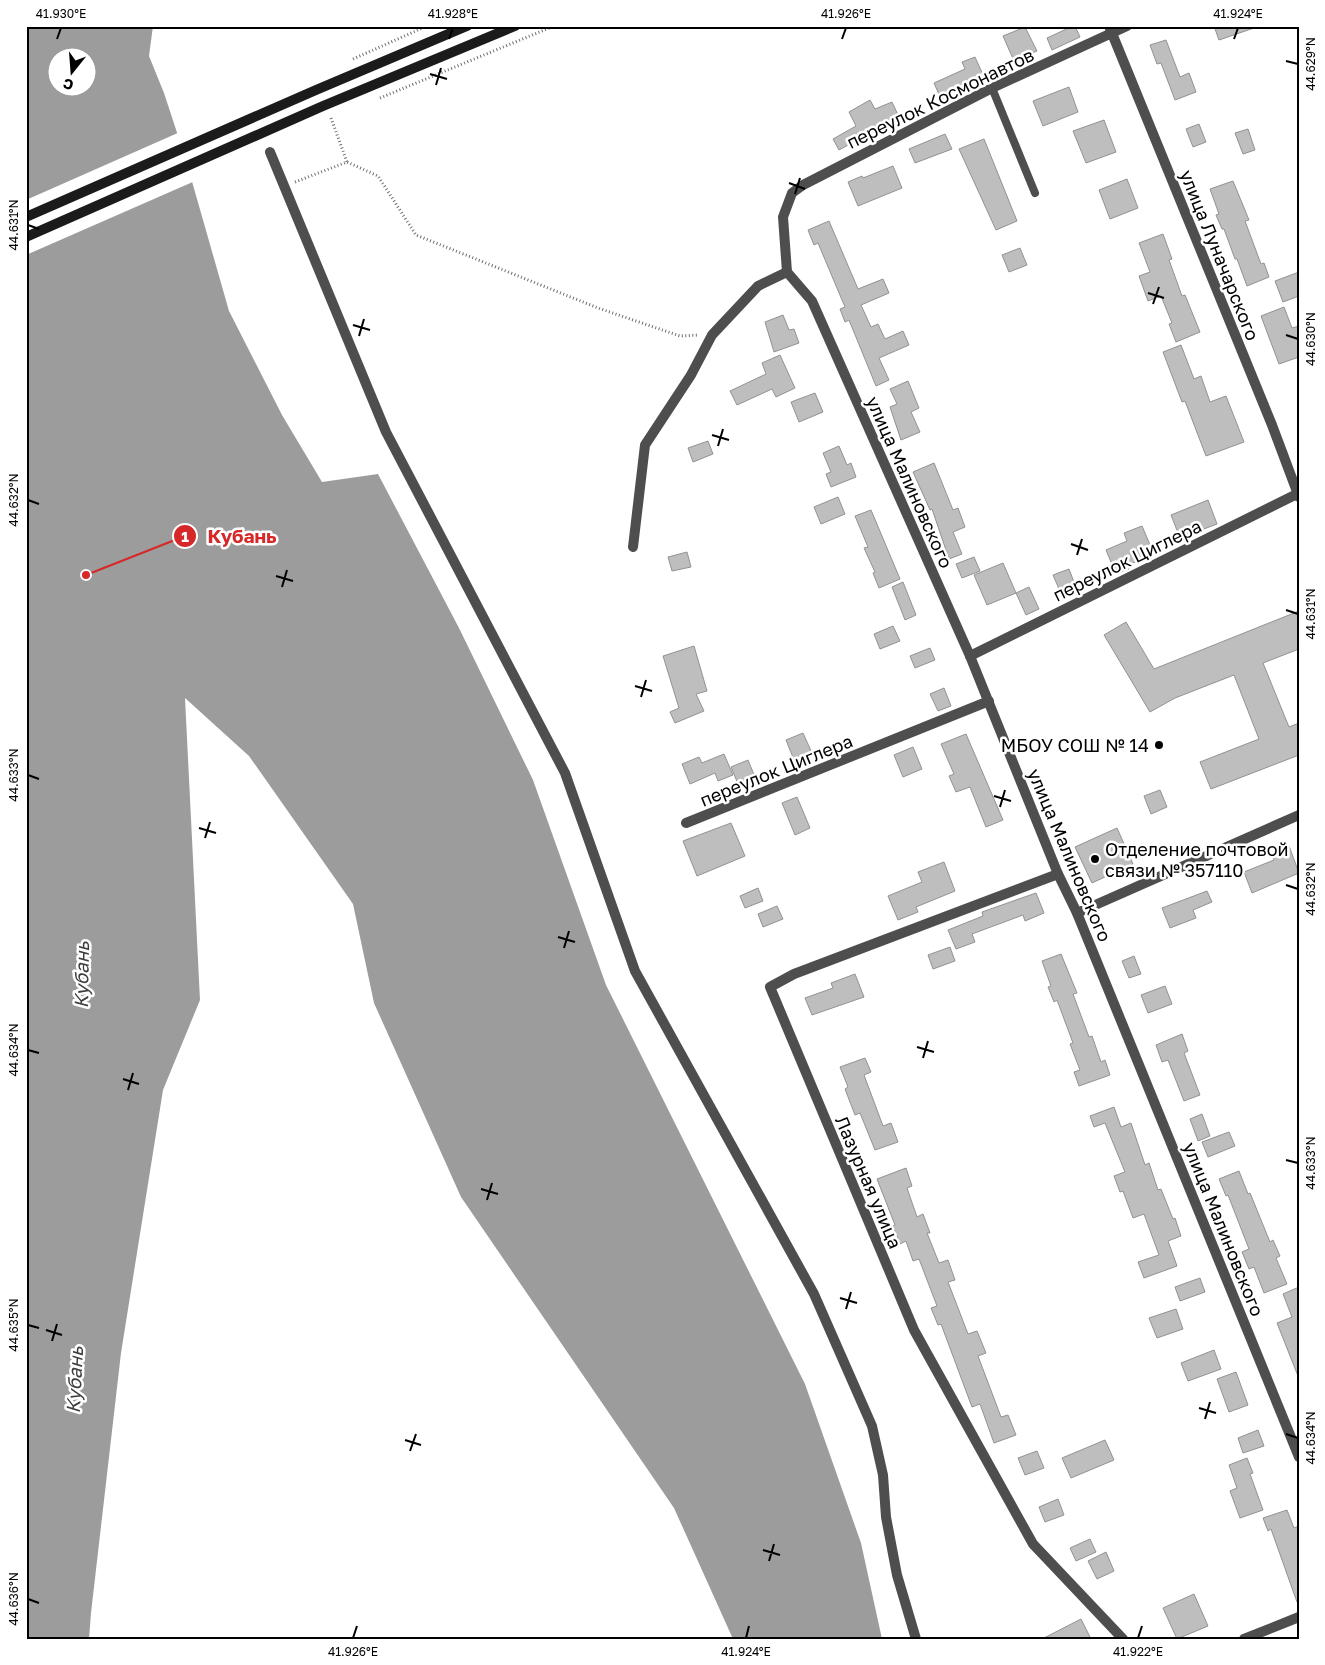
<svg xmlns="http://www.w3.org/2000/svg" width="1325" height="1665" viewBox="0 0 1325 1665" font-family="'Golos Text',sans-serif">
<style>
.water{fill:#9c9c9c;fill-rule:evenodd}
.pier{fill:#fff}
.building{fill:#bebebe;stroke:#929292}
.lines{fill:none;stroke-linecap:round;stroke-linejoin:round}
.path{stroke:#707070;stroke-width:3;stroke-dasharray:1 2.5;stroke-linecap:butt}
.service{stroke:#4e4e4e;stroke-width:8}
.pedestrian{stroke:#4e4e4e;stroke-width:10}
.minor{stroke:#4e4e4e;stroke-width:10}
.tertiary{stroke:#4e4e4e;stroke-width:10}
.secondary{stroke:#1b1b1b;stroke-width:10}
.ticks{fill:none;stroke:#000;stroke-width:2}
.poi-dot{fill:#000;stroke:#fff;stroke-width:2}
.labels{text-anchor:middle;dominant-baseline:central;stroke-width:5;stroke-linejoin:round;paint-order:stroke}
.street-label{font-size:18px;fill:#000;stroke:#fff}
.poi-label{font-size:18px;fill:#000;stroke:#fff;text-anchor:end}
.water-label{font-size:19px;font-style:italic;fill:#3d3d3d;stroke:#fff}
.leader{fill:none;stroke:#d62828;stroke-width:2}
.callout-dot{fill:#d62828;stroke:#fff;stroke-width:2}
.mark-label{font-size:15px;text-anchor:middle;font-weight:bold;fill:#fff}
.callout-label{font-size:19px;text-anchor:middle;font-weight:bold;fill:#d62828;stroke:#fff;stroke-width:5;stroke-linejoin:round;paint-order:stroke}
.neatline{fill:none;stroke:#000;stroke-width:2}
.ticks-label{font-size:12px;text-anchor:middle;fill:#000}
</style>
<rect width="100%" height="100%" fill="#fff"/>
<path class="water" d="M26 26H153L149 56 164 93 185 157 229 311 282 415 322 482 378 474 459 628 533 780 606 985 805 1384 861 1543 882 1639H733L674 1508 461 1197 374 1003 353 904 249 756 185 698 200 1000 163 1090 121 1353 91 1613 89 1639H26ZM58 58H88V88H58Z"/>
<polygon class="pier" points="180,132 195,181 26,255 26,200"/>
<g class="building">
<polygon points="1073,26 1075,26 1080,37 1052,50 1047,38"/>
<polygon points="1214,26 1253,26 1254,28 1219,40"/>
<polygon points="1025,27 1037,51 1014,61 1003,36"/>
<polygon points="1166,40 1180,77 1189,73 1196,92 1175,100 1161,63 1157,64 1150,45"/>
<polygon points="975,57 984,77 953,91 953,93 941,99 934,83 965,69 962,62"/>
<polygon points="1069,87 1078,112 1043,126 1033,101"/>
<polygon points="870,100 875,109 892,102 899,117 839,150 833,139 856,126 849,112"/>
<polygon points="1104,120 1116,152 1086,163 1073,131"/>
<polygon points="1199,124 1206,142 1193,147 1186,129"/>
<polygon points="1248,129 1255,150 1243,154 1235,133"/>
<polygon points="945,134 952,149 915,163 909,149"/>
<polygon points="984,139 1017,221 996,230 959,149"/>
<polygon points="893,166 902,188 858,206 848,182 862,176 863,178"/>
<polygon points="1127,179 1138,208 1110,219 1099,190"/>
<polygon points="1233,181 1249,220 1245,221 1261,264 1264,263 1269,277 1247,286 1237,259 1235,259 1224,229 1222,229 1216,215 1219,214 1210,189"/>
<polygon points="829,221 858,289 883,279 889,293 861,305 871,327 878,324 885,339 903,331 909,345 879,358 889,380 876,386 849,320 845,322 840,309 845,307 818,243 814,245 808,230"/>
<polygon points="1163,234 1172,259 1169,260 1182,296 1185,295 1200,332 1176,342 1169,324 1172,323 1161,296 1148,301 1139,276 1150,272 1139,243"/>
<polygon points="1020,248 1027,265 1009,272 1002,255"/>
<polygon points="1299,272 1299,296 1283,302 1275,281"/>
<polygon points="1284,307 1292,328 1299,326 1299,357 1279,364 1261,316"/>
<polygon points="783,315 789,330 794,329 799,343 774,352 765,322"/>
<polygon points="1181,345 1194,379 1201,376 1210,402 1226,396 1244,442 1206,456 1185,401 1182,402 1163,352"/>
<polygon points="780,355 795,388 776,397 772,389 737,405 730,391 766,374 762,363"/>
<polygon points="908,381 919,408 911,412 920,432 901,440 890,407 897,404 890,389"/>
<polygon points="815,393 823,412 799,422 791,402"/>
<polygon points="708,441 713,454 693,462 688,448"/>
<polygon points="839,446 847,465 851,463 856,477 831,487 826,474 831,472 823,453"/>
<polygon points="934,463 953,510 958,508 965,527 953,532 962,554 949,559 932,509 930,510 913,472"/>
<polygon points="838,497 845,514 821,524 814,507"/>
<polygon points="1208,500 1217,524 1180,538 1171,515"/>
<polygon points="871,510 900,579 879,588 873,573 875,572 864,548 868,547 855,516"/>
<polygon points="1142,526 1154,554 1128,565 1129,569 1116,574 1106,550 1127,541 1124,533"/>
<polygon points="687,552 691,567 672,571 668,557"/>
<polygon points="974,557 980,571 962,578 956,564"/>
<polygon points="1003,563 1016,593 987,605 974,575"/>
<polygon points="1069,569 1077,590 1062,596 1053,575"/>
<polygon points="903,582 916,615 905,620 892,587"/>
<polygon points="1029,587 1039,609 1026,615 1016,593"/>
<polygon points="1299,611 1299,649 1263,663 1289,727 1299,723 1299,755 1211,789 1200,762 1259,739 1234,675 1175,698 1150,712 1104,635 1126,622 1154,669"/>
<polygon points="893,626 900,641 880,649 874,634"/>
<polygon points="694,646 707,691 696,694 704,711 675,723 670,712 679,708 663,656"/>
<polygon points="930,648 935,660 915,668 910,656"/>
<polygon points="944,688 951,706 938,711 930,694"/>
<polygon points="803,733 812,753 794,760 786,740"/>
<polygon points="966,734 1003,820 986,827 970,787 956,792 949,776 954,774 941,744"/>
<polygon points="913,747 922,769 903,777 894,755"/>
<polygon points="724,754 733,775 718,781 715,773 690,784 682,764 699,757 702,763"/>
<polygon points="748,760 755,777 738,784 731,767"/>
<polygon points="1160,790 1167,807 1151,814 1144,796"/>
<polygon points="797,797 810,828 795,835 782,803"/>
<polygon points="731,823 745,856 697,876 683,841"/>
<polygon points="1117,828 1133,864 1092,883 1075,847"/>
<polygon points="1289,846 1299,873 1252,893 1244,872 1274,860 1271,853"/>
<polygon points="944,862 955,891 916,907 918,912 898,920 888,896 922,882 918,872"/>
<polygon points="758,888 763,901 745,908 740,896"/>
<polygon points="1207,891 1212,902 1193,910 1196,918 1170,928 1162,908"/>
<polygon points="1036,893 1044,913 1025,921 1023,915 972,934 975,942 956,949 948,930 983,916 982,912"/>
<polygon points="777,906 783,919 763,927 758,914"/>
<polygon points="950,947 955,961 933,969 928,955"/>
<polygon points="1061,954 1077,993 1073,994 1089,1037 1092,1036 1101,1062 1105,1060 1110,1075 1079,1086 1074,1072 1080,1070 1070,1044 1073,1043 1057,1000 1054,1002 1048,987 1051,986 1042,961"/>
<polygon points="1134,956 1141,974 1129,978 1122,961"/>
<polygon points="855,974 864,997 812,1015 805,998 833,988 831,983"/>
<polygon points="1165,986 1172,1004 1148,1013 1141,995"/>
<polygon points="1182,1034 1188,1051 1184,1053 1200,1095 1184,1101 1168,1060 1162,1062 1156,1045"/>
<polygon points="865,1058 871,1072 864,1075 883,1126 891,1123 898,1142 875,1150 860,1113 855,1115 845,1089 848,1087 840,1067"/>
<polygon points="1114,1107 1121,1127 1131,1123 1145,1165 1149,1163 1158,1190 1161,1189 1173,1219 1175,1218 1181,1236 1168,1241 1177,1266 1144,1278 1138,1262 1159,1255 1144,1214 1133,1218 1123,1191 1120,1192 1114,1176 1125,1172 1105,1123 1094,1127 1090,1116"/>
<polygon points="1202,1114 1210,1136 1198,1141 1190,1119"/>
<polygon points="1229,1132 1235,1146 1208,1157 1202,1142"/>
<polygon points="906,1168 912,1186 907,1188 917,1217 923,1214 930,1233 927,1233 939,1263 948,1260 955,1280 948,1282 968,1334 977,1331 986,1353 978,1356 1001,1417 1008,1415 1016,1435 994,1443 980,1404 972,1407 941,1324 938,1325 931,1308 937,1306 919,1259 913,1261 906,1241 900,1244 893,1226 895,1225 877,1179"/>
<polygon points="1239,1171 1248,1194 1250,1193 1270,1242 1273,1240 1280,1256 1276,1258 1287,1284 1264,1293 1254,1267 1249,1269 1242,1252 1249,1249 1228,1195 1226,1196 1219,1179"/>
<polygon points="1200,1278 1205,1292 1180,1301 1175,1287"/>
<polygon points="1299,1287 1299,1376 1298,1376 1277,1323 1292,1317 1283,1294"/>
<polygon points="1176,1309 1183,1329 1157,1338 1149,1318"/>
<polygon points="1214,1350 1221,1369 1188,1381 1181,1363"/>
<polygon points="1236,1372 1248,1405 1229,1412 1217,1379"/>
<polygon points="1258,1430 1264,1446 1243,1453 1238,1438"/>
<polygon points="1105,1440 1114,1460 1071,1478 1062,1458"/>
<polygon points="1037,1451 1044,1468 1025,1475 1018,1458"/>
<polygon points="1247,1458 1253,1473 1250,1474 1263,1510 1240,1518 1230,1491 1237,1488 1229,1465"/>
<polygon points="1058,1499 1064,1515 1045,1522 1039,1507"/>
<polygon points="1287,1510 1294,1528 1299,1526 1299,1601 1297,1602 1271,1529 1268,1531 1263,1518"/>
<polygon points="1090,1539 1096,1552 1076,1561 1070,1548"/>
<polygon points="1106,1552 1114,1571 1097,1579 1088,1561"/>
<polygon points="1194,1594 1208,1626 1177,1639 1163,1608"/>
<polygon points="1081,1619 1091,1639 1042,1639"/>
</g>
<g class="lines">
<g class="path">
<polyline points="353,59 427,26"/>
<polyline points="380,98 554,26"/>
<polyline points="331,118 347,162"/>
<polyline points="295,182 347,162 378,176 416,235 598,308 680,336 699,335"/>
</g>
<polyline class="service" points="992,88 1035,193"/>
<polyline class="pedestrian" points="270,152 386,432 565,773 635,971 814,1294 872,1426 883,1475 886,1517 897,1575 916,1639"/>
<g class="minor">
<polyline points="1127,26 992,88 803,185 792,193 783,217 787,272 812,301 970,656 1058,874 1077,913 1299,1457"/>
<polyline points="633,547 645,445 691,375 712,335 758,286 787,272"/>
<polyline points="970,656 1299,493"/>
<polyline points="686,823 989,701"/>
<polyline points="1058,874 794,974 770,987 914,1330 1033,1544 1123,1639"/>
<polyline points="1077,913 1299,815"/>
<polyline points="1244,1639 1299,1617"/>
</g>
<polyline class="tertiary" points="1109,26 1272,425 1299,497"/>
<g class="secondary">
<polyline points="26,217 316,90 467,26"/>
<polyline points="26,237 323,106 515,26"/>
</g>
</g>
<path class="ticks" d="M57 39 61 28M449 39 453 28M842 39 846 28M1234 39 1238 28M1286 61 1298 64M430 74 447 79M436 85 441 68M789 183 805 189M795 194 800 178M28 225 39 229M1148 293 1164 298M1153 304 1159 287M353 325 370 330M1286 335 1298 339M359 336 364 319M712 435 729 440M718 446 723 429M28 500 39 504M1071 544 1088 550M1077 555 1082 539M276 576 293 581M282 587 287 570M1286 610 1298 614M635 686 652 691M641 697 646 680M28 775 39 779M994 796 1011 801M1000 807 1005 790M199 828 216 833M205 838 210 822M1286 885 1298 889M558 937 575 942M564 948 569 931M917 1047 934 1052M28 1050 39 1053M923 1058 928 1041M123 1079 139 1084M128 1090 133 1073M1286 1160 1298 1163M481 1189 498 1194M487 1200 492 1183M840 1298 857 1303M846 1309 851 1292M28 1325 39 1328M46 1330 62 1335M52 1341 57 1324M1199 1408 1216 1413M1205 1419 1210 1402M1286 1434 1298 1438M405 1440 421 1445M410 1451 416 1434M763 1550 780 1555M769 1561 774 1544M28 1599 39 1603M353 1638 357 1626M746 1638 749 1626M1138 1638 1142 1626"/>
<g class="poi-dot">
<circle cx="1159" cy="745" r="5"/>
<circle cx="1095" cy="859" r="5"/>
</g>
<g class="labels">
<g class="street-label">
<text transform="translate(940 98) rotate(-26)">переулок Космонавтов</text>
<text transform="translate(1220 255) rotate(68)">улица Луначарского</text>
<text transform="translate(910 482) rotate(66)">улица Малиновского</text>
<text transform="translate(1127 560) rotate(-26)">переулок Циглера</text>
<text transform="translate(776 770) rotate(-22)">переулок Циглера</text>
<text transform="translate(1070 855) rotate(67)">улица Малиновского</text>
<text transform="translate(869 1182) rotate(67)">Лазурная улица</text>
<text transform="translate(1224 1229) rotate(68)">улица Малиновского</text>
</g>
<g class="poi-label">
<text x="1149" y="745">МБОУ СОШ № 14</text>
<text x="1105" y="849" text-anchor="start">Отделение почтовой<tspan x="1105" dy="21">связи № 357110</tspan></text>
</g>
<g class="water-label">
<text transform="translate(81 975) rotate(-89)">Кубань</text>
<text transform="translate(74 1380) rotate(-87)">Кубань</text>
</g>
</g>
<path class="leader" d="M86 575L185 536"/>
<g class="callout-dot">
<circle cx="86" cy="575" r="5"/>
<circle cx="185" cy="536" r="12"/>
</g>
<g class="mark-label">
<text x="185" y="542">1</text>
</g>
<g class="callout-label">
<text x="242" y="543">Кубань</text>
</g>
<rect width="1325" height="1665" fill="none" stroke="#ffffff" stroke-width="55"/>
<g transform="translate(72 72) rotate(197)"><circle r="24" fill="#ffffff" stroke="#999999"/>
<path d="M0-4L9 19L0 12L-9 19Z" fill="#000000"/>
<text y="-8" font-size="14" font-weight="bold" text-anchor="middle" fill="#000000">С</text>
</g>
<rect x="28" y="28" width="1270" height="1610" class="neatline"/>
<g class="ticks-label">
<text x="61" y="18">41.930°E</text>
<text x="453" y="18">41.928°E</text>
<text x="846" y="18">41.926°E</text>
<text x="1238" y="18">41.924°E</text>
<text transform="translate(1311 64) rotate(-90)" y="4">44.629°N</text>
<text transform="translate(14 225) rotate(-90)" y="4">44.631°N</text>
<text transform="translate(1311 339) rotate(-90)" y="4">44.630°N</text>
<text transform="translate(14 500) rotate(-90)" y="4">44.632°N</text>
<text transform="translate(1311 614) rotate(-90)" y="4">44.631°N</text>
<text transform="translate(14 775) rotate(-90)" y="4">44.633°N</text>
<text transform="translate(1311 889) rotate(-90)" y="4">44.632°N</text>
<text transform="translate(14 1050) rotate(-90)" y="4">44.634°N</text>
<text transform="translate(1311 1163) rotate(-90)" y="4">44.633°N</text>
<text transform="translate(14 1325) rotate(-90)" y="4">44.635°N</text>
<text transform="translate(1311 1438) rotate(-90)" y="4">44.634°N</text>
<text transform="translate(14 1599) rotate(-90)" y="4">44.636°N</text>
<text x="353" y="1656">41.926°E</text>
<text x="746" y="1656">41.924°E</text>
<text x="1138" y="1656">41.922°E</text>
</g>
</svg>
